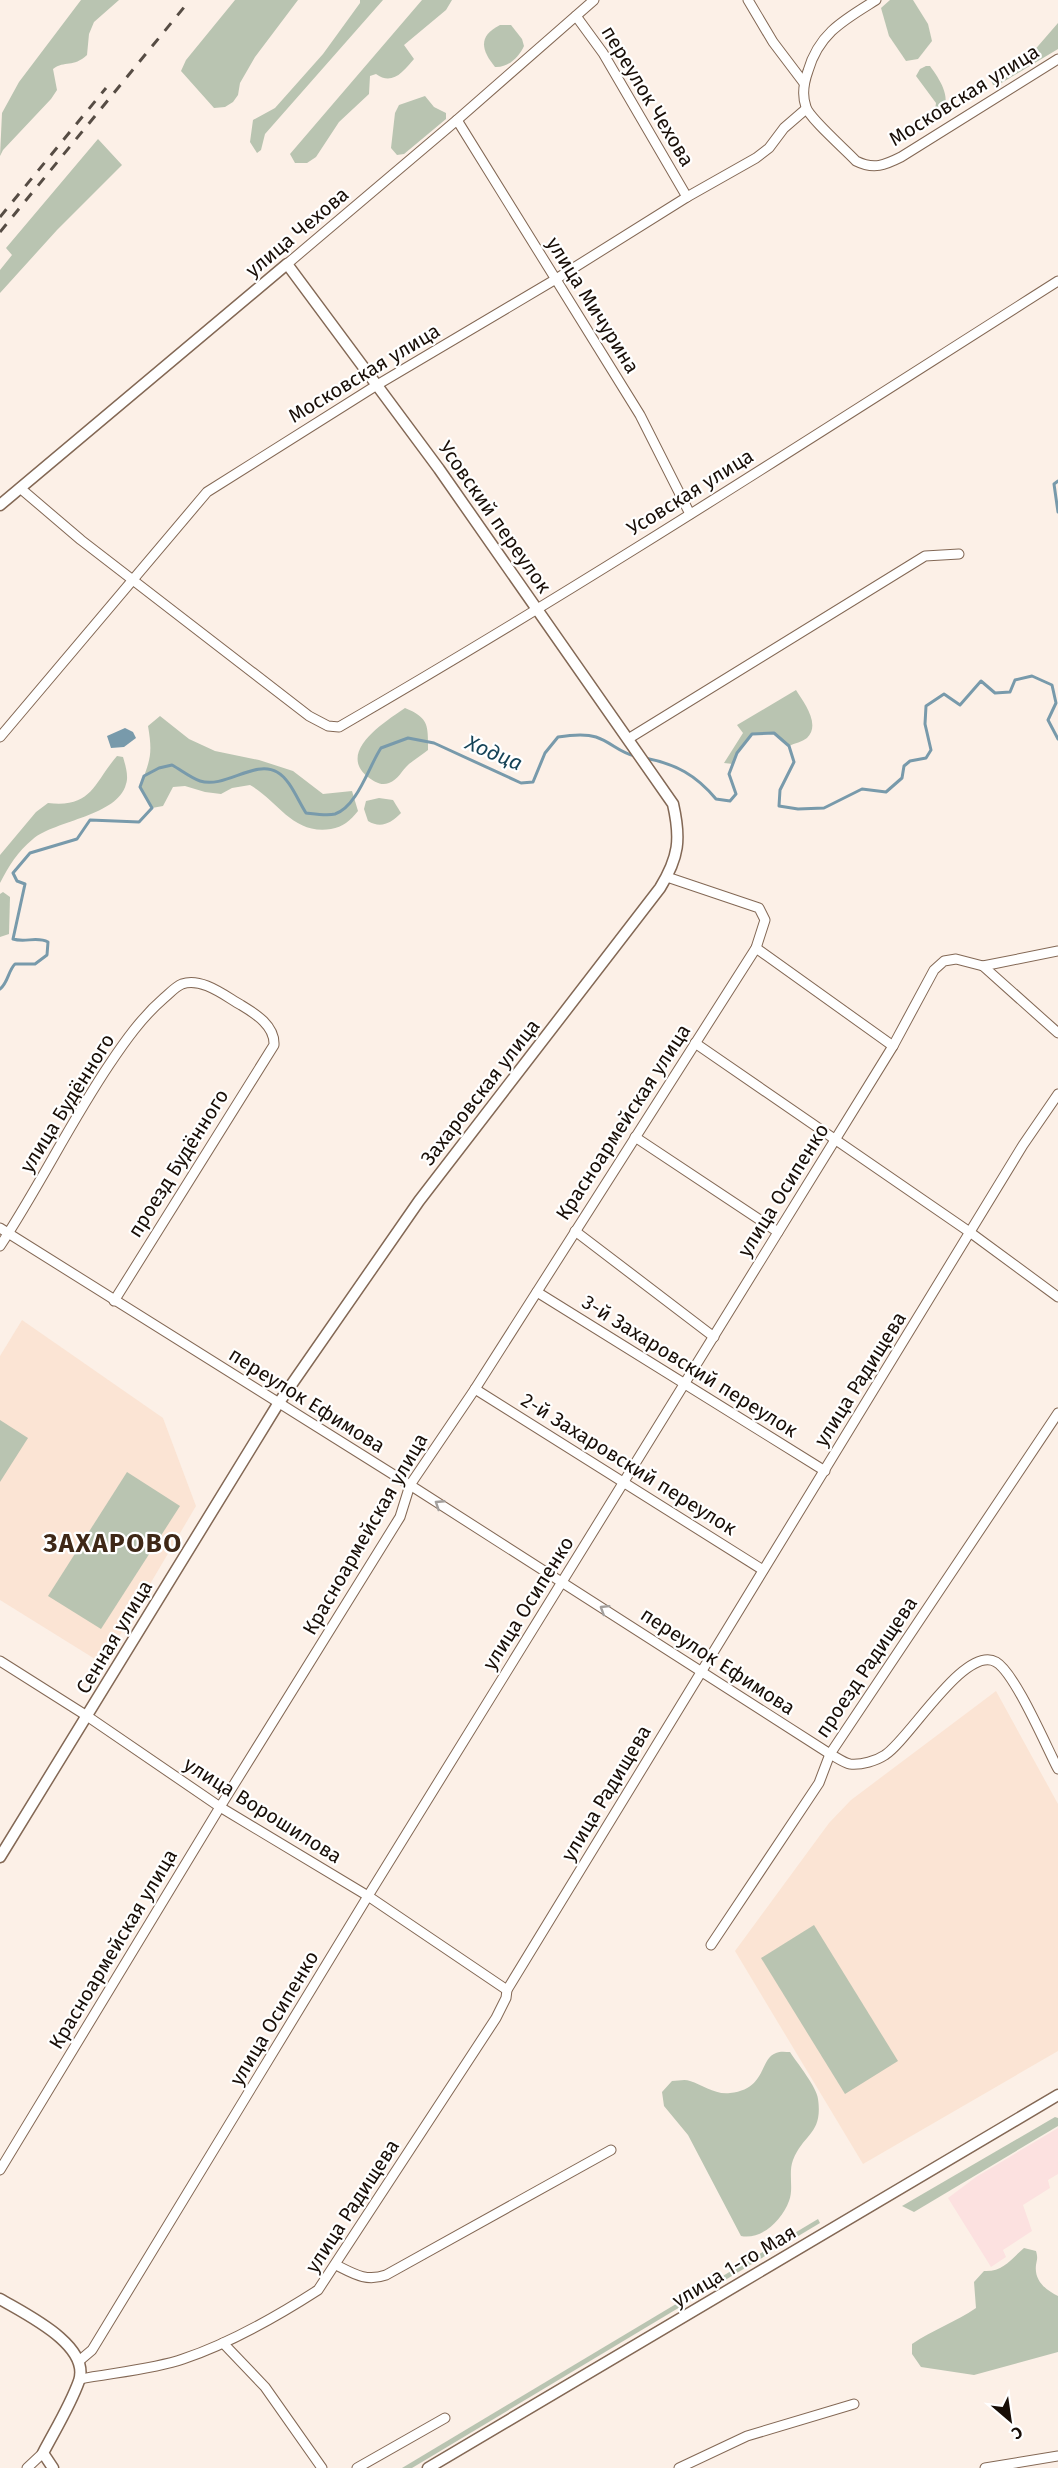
<svg xmlns="http://www.w3.org/2000/svg" width="1058" height="2468" viewBox="0 0 1058 2468" font-family="'Fira Sans',sans-serif">
<style>
.industrial{fill:#fce1e0}
.built{fill:#fbe4d4}
.green{fill:#b9c4b1}
.water{fill:#789aab}
.lines{fill:none;stroke-linecap:round;stroke-linejoin:round}
.stream{stroke:#789aab;stroke-width:3}
.minor-casing{stroke:#836855;stroke-width:11}
.tertiary-casing{stroke:#836855;stroke-width:13}
.minor{stroke:#fff;stroke-width:9}
.tertiary{stroke:#fff;stroke-width:10}
.rail{stroke:#564c44;stroke-width:3;stroke-dasharray:10 10;stroke-linecap:butt}
.oneway{stroke:#a39f9c}
.labels{text-anchor:middle;dominant-baseline:central;stroke-width:4.5;stroke-linejoin:round;paint-order:stroke}
.street-label{font-size:20px;fill:#180e07;stroke:#fff}
.water-label{font-size:21px;font-style:italic;fill:#154357;stroke:#fff}
.district-label{font-size:26px;font-weight:bold;letter-spacing:1.5px;fill:#3f2817;stroke:#fff}
</style>
<rect width="100%" height="100%" fill="#fcf0e7"/>
<polygon class="industrial" points="1058,2128 1058,2174 1048,2180 1050,2188 1023,2205 1032,2231 1003,2250 1006,2257 991,2267 948,2198 976,2177"/>
<g class="built">
<polygon points="22,1320 163,1418 196,1506 103,1664 0,1600 0,1356"/>
<polygon points="996,1691 1058,1804 1058,2051 863,2164 735,1951 829,1823 851,1800"/>
</g>
<g class="green">
<path d="M81 0H119L94 22 89 34 87 55C73 68 65 60 53 69L57 90 51 99 3 150 0 156 2 113 19 82Z"/>
<polygon points="235,0 298,0 255,57 240,83 238,95 233,102 225,107 214,108 181,71 186,60"/>
<polygon points="360,0 383,0 265,134 261,150 257,153 250,142 253,120 275,108 323,54 360,3"/>
<path d="M422 0H452L446 10 404 45 414 59C403 72 392 86 376 74L370 76 369 94 339 122 316 157 307 163H295L290 154Z"/>
<polygon points="890,0 913,0 928,24 932,41 918,59 906,61 889,36 881,8"/>
<polygon points="1058,23 1058,49 998,85 993,85 991,80 1032,53"/>
<path d="M500 25H511L522 39 524 46C519 57 508 68 495 67 481 50 478 36 500 25Z"/>
<path d="M926 66H930C940 80 951 96 943 112L938 113 935 110 936 103 916 76 920 69Z"/>
<polygon points="425,96 434,107 446,113 446,119 404,154 397,155 391,148 395,113 399,105"/>
<polygon points="98,139 122,165 57,230 0,293 0,270 12,255 6,248"/>
<path d="M796 690C804 703 821 724 807 738 802 742 795 743 789 746L774 733 752 734 737 753 733 764 724 763 743 733 737 725Z"/>
<path d="M405 708C429 718 428 725 428 750 422 755 415 759 409 764 402 770 398 780 389 783 381 786 375 782 368 777 336 752 386 721 405 708Z"/>
<path d="M160 716 189 739 215 751 259 760 293 771 323 794 352 791 358 811C350 821 343 827 331 829 293 835 278 801 250 785L232 788 221 794 205 792 185 786 173 787 163 806 152 808 140 787C150 760 153 755 148 726Z"/>
<path d="M117 756 123 757C125 764 129 776 126 784 118 816 56 820 33 839 17 852 9 866 0 883V855L36 812 48 803C92 808 93 784 117 756Z"/>
<path d="M379 798 393 800 401 813C391 823 381 829 368 821L364 809 366 801Z"/>
<polygon points="3,892 10,897 9,934 0,937 0,894"/>
<polygon points="0,1420 28,1438 0,1482"/>
<polygon points="127,1472 180,1506 101,1629 48,1596"/>
<polygon points="814,1925 898,2061 845,2094 761,1958"/>
<path d="M790 2052C797 2063 817 2087 818 2099 823 2134 804 2133 793 2160 788 2173 794 2189 789 2201 782 2220 762 2240 741 2236L688 2135 664 2106 662 2092 672 2081C678 2081 685 2079 690 2081 703 2085 715 2095 730 2093 767 2089 759 2059 776 2053 780 2051 786 2052 790 2052Z"/>
<polygon points="1055,2117 1058,2118 1058,2126 914,2212 902,2206"/>
<polygon points="818,2219 820,2223 412,2468 402,2468"/>
<path d="M1024 2248 1036 2251C1038 2258 1037 2259 1036 2265 1034 2281 1046 2290 1058 2296V2352L974 2375 921 2367 912 2354V2344C932 2330 956 2322 976 2308L974 2282 984 2271C1003 2272 1010 2260 1024 2248Z"/>
</g>
<polygon class="water" points="125,728 133,732 136,738 124,747 111,748 107,736"/>
<g class="lines">
<g class="stream">
<polyline points="1058,481 1054,484 1058,512"/>
<path d="M645 758C676 764 696 775 716 799L730 801 736 794 729 774 737 753 752 734 774 733 789 746 794 762 780 790 779 806 798 809 824 808 862 789 886 792 902 778 904 766 910 761 926 758 931 750 925 724 926 706 944 694 960 705 981 681 995 693 1010 692 1015 680 1032 676 1052 685 1056 703 1048 720 1058 739"/>
<path d="M0 989C8 983 8 971 15 964H35L47 955 48 942C37 936 25 943 13 939L25 884 17 881 13 873 30 853 77 839 90 820 139 822 152 808 140 787 144 776 159 768 172 765C181 770 191 778 200 781 225 789 255 759 277 772 290 779 298 801 306 813 315 814 327 816 335 814 357 807 369 766 381 748L408 738 434 743 521 783 533 782 545 753 558 737C570 735 584 733 596 737 611 742 620 753 635 756"/>
</g>
<defs>
<g id="minor">
<polyline points="748,0 773,42 804,83"/>
<path d="M876 0C844 20 819 33 808 71 804 82 802 96 806 107 809 118 847 151 856 161 874 170 885 165 901 157L1058 59"/>
<polyline points="576,16 603,53 687,197"/>
<polyline points="457,120 640,415 690,514"/>
<polyline points="287,264 457,120 594,0"/>
<path d="M20 488 81 540 309 716 328 726 339 727C583 586 820 432 1058 281"/>
<polyline points="0,737 207,492 377,385 556,279 687,197 756,158 769,148 784,128 806,109"/>
<polyline points="628,739 925,556 959,554"/>
<polyline points="756,948 893,1046"/>
<polyline points="983,966 1058,1033"/>
<polyline points="695,1043 971,1233 1058,1297"/>
<polyline points="635,1137 778,1232"/>
<path d="M0 1228 410 1485 830 1754C836 1757 844 1763 850 1764 862 1765 876 1761 885 1755 909 1740 965 1644 996 1662 1015 1673 1046 1746 1058 1769"/>
<polyline points="575,1231 714,1337"/>
<path d="M0 1246C39 1187 70 1123 109 1065 125 1041 142 1017 164 998 170 993 175 987 182 984 202 977 225 996 241 1005 256 1014 275 1026 274 1045L114 1301"/>
<polyline points="537,1292 825,1471"/>
<polyline points="475,1389 763,1570"/>
<polyline points="0,1661 87,1716 220,1807 368,1896 507,1990"/>
<polyline points="711,1945 819,1783 830,1754 1058,1413"/>
<polyline points="0,2170 220,1807 400,1517 410,1485 475,1389 756,948 765,920 759,908 667,877"/>
<path d="M336 2265C354 2274 366 2282 386 2275L611 2150"/>
<polyline points="223,2343 265,2387 322,2468"/>
<polyline points="79,2361 92,2350 368,1896 893,1046 934,970 944,961 956,959 983,966 1058,951"/>
<path d="M80 2379C111 2373 155 2369 183 2359 231 2343 276 2317 318 2290L496 2018 506 1998 507 1990 1023 1145 1058 1094"/>
<polyline points="27,2468 43,2453"/>
<polyline points="357,2468 445,2418"/>
<polyline points="679,2468 747,2436 854,2404"/>
<polyline points="985,2468 1058,2456"/>
</g>
<g id="tertiary">
<path d="M0 505 287 264 439 469 673 804C681 839 679 857 660 888L419 1201 278 1404 0 1857"/>
<path d="M0 2299C25 2314 91 2345 79 2381 70 2406 55 2430 43 2453L53 2468"/>
<polyline points="428,2468 1058,2095"/>
</g>
</defs>
<use href="#minor" class="minor-casing"/>
<use href="#tertiary" class="tertiary-casing"/>
<use href="#minor" class="minor"/>
<use href="#tertiary" class="tertiary"/>
<g class="rail">
<polyline points="0,217 106,88"/>
<polyline points="0,232 190,0"/>
</g>
</g>
<defs><path id="oneway-chevron" d="M-2-3.5L2.5 0L-2 3.5" fill="none" stroke-width="1.6" stroke-linecap="round" stroke-linejoin="round" transform="scale(1.5)"/></defs>
<g class="oneway">
<use href="#oneway-chevron" transform="translate(439 1504) rotate(-147)"/>
<use href="#oneway-chevron" transform="translate(604 1609) rotate(-148)"/>
</g>
<g class="labels">
<g class="street-label">
<text transform="translate(964 95) rotate(-32)">Московская улица</text>
<text transform="translate(648 96) rotate(59)">переулок Чехова</text>
<text transform="translate(297 232) rotate(-40)">улица Чехова</text>
<text transform="translate(593 305) rotate(58)">улица Мичурина</text>
<text transform="translate(364 373) rotate(-31)">Московская улица</text>
<text transform="translate(690 492) rotate(-32)">Усовская улица</text>
<text transform="translate(495 517) rotate(55)">Усовский переулок</text>
<text transform="translate(480 1092) rotate(-52)">Захаровская улица</text>
<text transform="translate(67 1103) rotate(-58)">улица Будённого</text>
<text transform="translate(623 1122) rotate(-57)">Красноармейская улица</text>
<text transform="translate(178 1163) rotate(-58)">проезд Будённого</text>
<text transform="translate(783 1190) rotate(-58)">улица Осипенко</text>
<text transform="translate(690 1366) rotate(32)">3-й Захаровский переулок</text>
<text transform="translate(860 1379) rotate(-58)">улица Радищева</text>
<text transform="translate(307 1400) rotate(32)">переулок Ефимова</text>
<text transform="translate(629 1464) rotate(32)">2-й Захаровский переулок</text>
<text transform="translate(365 1534) rotate(-60)">Красноармейская улица</text>
<text transform="translate(528 1603) rotate(-58)">улица Осипенко</text>
<text transform="translate(114 1637) rotate(-59)">Сенная улица</text>
<text transform="translate(718 1661) rotate(33)">переулок Ефимова</text>
<text transform="translate(866 1667) rotate(-56)">проезд Радищева</text>
<text transform="translate(606 1793) rotate(-59)">улица Радищева</text>
<text transform="translate(263 1810) rotate(32)">улица Ворошилова</text>
<text transform="translate(113 1949) rotate(-59)">Красноармейская улица</text>
<text transform="translate(274 2018) rotate(-59)">улица Осипенко</text>
<text transform="translate(352 2206) rotate(-57)">улица Радищева</text>
<text transform="translate(734 2266) rotate(-31)">улица 1-го Мая</text>
</g>
<g class="water-label">
<text transform="translate(494 753) rotate(23)">Ходца</text>
</g>
<g class="district-label">
<text x="113" y="1543">ЗАХАРОВО</text>
</g>
</g>
<g transform="translate(1010 2420) rotate(151)" stroke="#ffffff" stroke-width="4.5" paint-order="stroke">
<path d="M0-4.5L10 22L0 15L-10 22Z" fill="#180e07"/>
<text y="-9" font-size="16" font-weight="bold" text-anchor="middle" fill="#180e07">С</text>
</g>
</svg>
